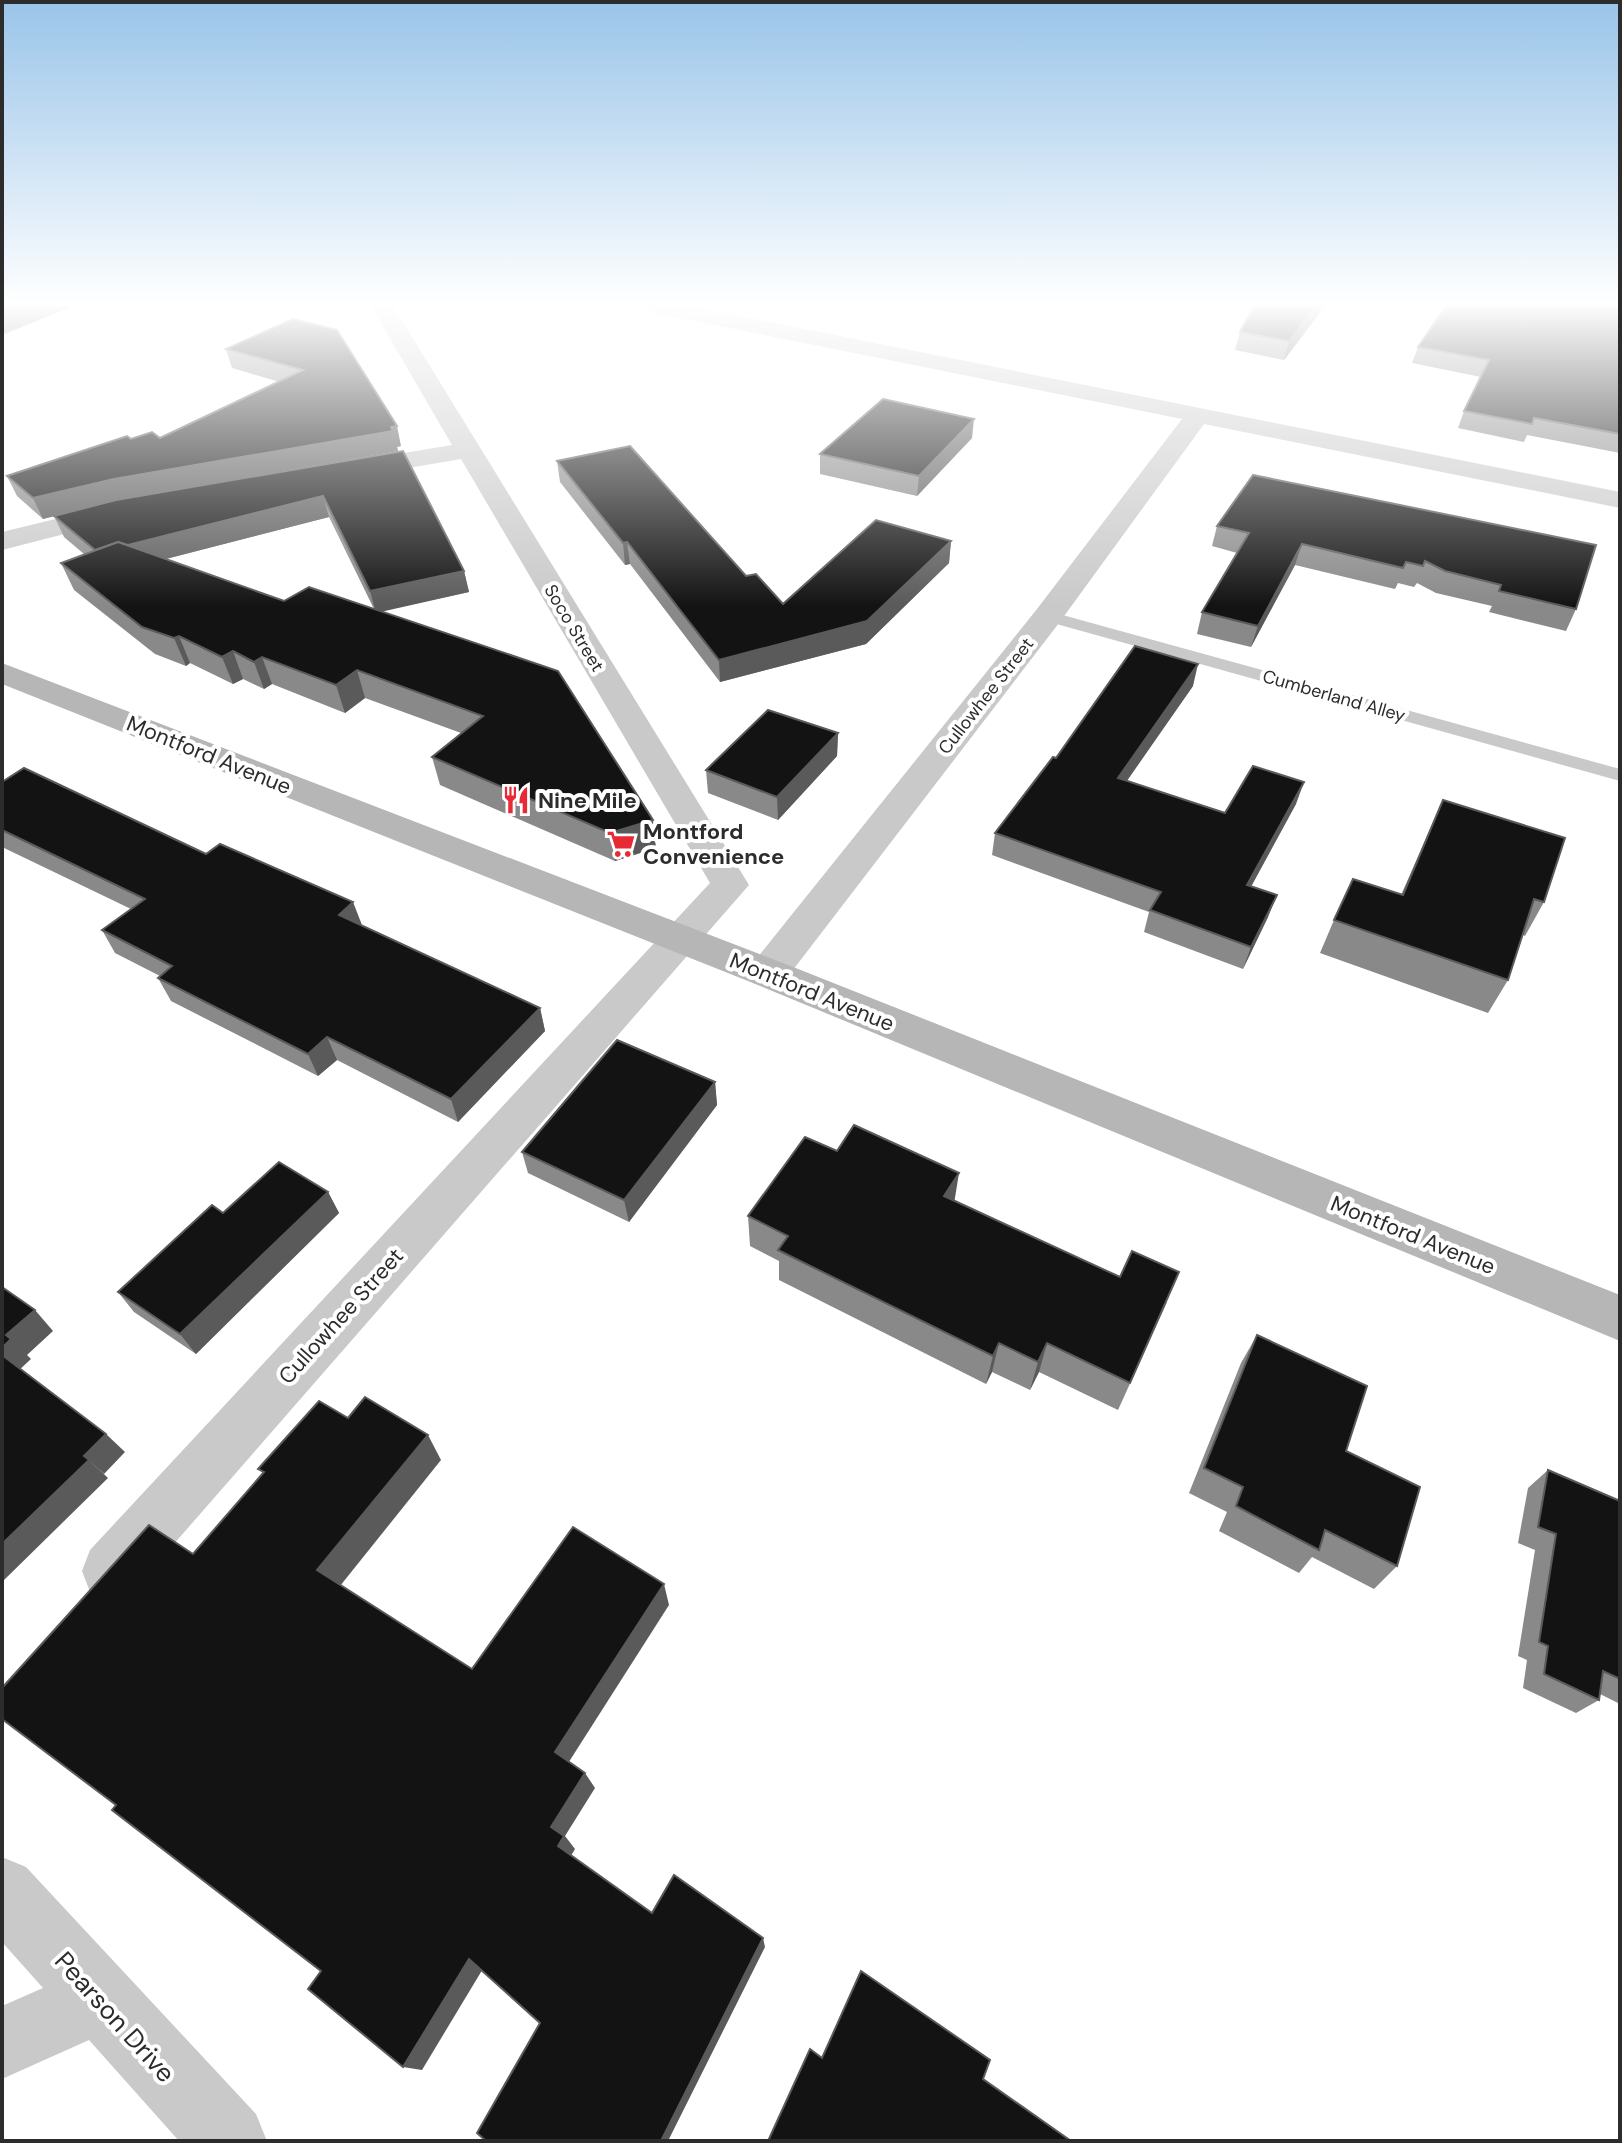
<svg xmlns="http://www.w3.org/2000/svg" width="1622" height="2143" viewBox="0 0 1622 2143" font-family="'DM Sans',sans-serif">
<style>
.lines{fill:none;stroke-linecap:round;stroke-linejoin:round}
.lane{fill:#c9c9c9;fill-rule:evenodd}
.street{fill:#c9c9c9;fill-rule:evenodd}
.secondary{fill:#b6b6b6;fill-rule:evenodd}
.wall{fill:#898989;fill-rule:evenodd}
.shaded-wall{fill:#5a5a5a}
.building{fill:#131313;stroke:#5a5a5a;stroke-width:2}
.labels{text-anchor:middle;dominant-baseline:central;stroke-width:8;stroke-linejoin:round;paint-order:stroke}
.far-street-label{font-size:18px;fill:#2c2c2c;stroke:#fff}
.street-label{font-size:22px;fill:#2c2c2c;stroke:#fff}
.poi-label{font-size:22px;font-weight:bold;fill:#2c2c2c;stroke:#fff;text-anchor:start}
.near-street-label{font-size:26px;fill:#2c2c2c;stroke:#fff}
</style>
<rect width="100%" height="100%" fill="#fff"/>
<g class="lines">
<polygon class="lane" points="1048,611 1620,769 1620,781 1042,620 1042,612"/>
<g class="street">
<polygon points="371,306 393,306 749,885 132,1592 111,1600 90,1592 82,1571 90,1550 710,883 461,459 350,478 341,476 337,470 341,464 350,462 452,445"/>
<polygon points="644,306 690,306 1620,492 1620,508 1204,424 1059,623 783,983 768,988 753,983 747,973 753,963 1037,609 1182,419 655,313"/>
<polygon points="117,504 127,506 131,512 127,518 2,550 2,532"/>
<polygon points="2,1857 26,1867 256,2114 267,2141 179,2141 89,2040 2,2079 2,2006 43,1988 2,1942"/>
</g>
<polygon class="secondary" points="2,663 783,963 1620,1295 1620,1341 753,983 2,684"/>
</g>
<g class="wall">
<polygon points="1325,306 1284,360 1235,350 1240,332"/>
<polygon points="1620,306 1620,453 1527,435 1524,442 1458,428 1464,411 1481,377 1412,363 1418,347"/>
<path d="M293 319 401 446 397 447 398 451 121 499 403 451 464 571 469 592 381 611 656 848 615 861 440 785 432 757 461 733 365 698 345 713 272 684 264 689 243 679 233 684 190 663 186 666 155 654 74 590 61 563 84 554 64 537 54 516 69 512 43 519 17 496 7 476 131 439 160 438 280 382 232 368 226 349ZM329 517 374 609 284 601 166 559Z"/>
<polygon points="972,438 917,496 820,474 820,454"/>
<polygon points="557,461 783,604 951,541 949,563 866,644 720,682 630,564 625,565 560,482"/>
<polygon points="1253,475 1576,609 1566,631 1489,612 1492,606 1436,593 1417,583 1414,587 1398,583 1395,589 1295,565 1251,647 1197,634 1202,612 1237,553 1212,546 1217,526"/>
<polygon points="1193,686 1126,781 1225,813 1296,804 1251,886 1268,917 1243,969 1144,932 1149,912 992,855 995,833 1056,758"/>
<polygon points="838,733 837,756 778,820 708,793 706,770"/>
<polygon points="2,782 206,854 540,1008 545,1031 458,1122 337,1060 318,1076 171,1001 158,978 160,976 115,953 102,930 131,909 2,847"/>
<polygon points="1443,800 1544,902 1525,936 1523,935 1508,980 1488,1013 1320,953 1334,920 1401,895"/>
<polygon points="715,1082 717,1105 629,1222 528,1173 522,1152"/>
<polygon points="837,1151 954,1201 1167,1302 1118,1410 1039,1372 1030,1390 992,1372 986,1384 779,1280 779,1261 750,1246 748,1216"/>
<polygon points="328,1192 339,1213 196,1354 134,1312 118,1292 223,1213"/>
<polygon points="1257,1335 1346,1451 1397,1566 1374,1589 1312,1557 1299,1573 1219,1531 1227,1512 1189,1493 1241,1363"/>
<polygon points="1548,1470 1620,1501 1620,1704 1600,1694 1599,1700 1576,1713 1523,1688 1527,1660 1518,1656 1535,1550 1518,1543 1528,1488"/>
</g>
<g class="shaded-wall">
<polygon points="19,306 74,306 2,335 2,313"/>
<polygon points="1316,306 1325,306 1284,360 1289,341"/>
<polygon points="974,419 972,438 917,496 919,476"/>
<polygon points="397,426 401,446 397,447 398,451 122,499 43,519 33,498 114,479"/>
<polygon points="323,496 329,517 107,574 97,553"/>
<polygon points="951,541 949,563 866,644 720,682 719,660"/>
<polygon points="627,542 630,564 625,565 623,543"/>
<polygon points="1302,544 1295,565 1251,647 1258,626"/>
<polygon points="464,571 469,592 376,613 370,591"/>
<polygon points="179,636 190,663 186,666 174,638"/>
<polygon points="233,651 243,679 233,684 222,657"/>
<polygon points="262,657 272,684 264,689 254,662"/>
<polygon points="1198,664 1193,686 1113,801 1118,778"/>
<polygon points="357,670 365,698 345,713 336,685"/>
<polygon points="838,733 837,756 778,820 777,797"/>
<polygon points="1304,782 1296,804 1240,907 1247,885"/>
<polygon points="653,820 656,848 615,861 610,833"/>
<polygon points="1277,895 1268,917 1243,969 1251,947"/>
<polygon points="353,902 362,925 339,915"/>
<polygon points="540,1008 545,1031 458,1122 451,1099"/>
<polygon points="327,1037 337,1060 318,1076 308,1054"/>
<polygon points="715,1082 717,1105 629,1222 624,1200"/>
<polygon points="959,1173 954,1204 944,1196"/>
<polygon points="328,1192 339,1213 196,1354 180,1334"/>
<polygon points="35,1310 53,1331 27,1355 31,1359 18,1371 2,1356 2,1348 6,1335"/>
<polygon points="999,1343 992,1372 986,1384 993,1356"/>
<polygon points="1047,1343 1039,1372 1030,1390 1038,1362"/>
<polygon points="106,1434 125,1452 104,1474 84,1456"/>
<polygon points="428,1435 441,1460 336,1591 317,1570"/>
<polygon points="89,1460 108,1478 2,1582 2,1544"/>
<polygon points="664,1584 669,1605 565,1768 555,1752"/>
<polygon points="585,1773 595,1788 565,1836 575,1849 569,1859 558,1846 551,1827"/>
<polygon points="763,1938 765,1947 668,2141 661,2141"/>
<polygon points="469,1959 484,1967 422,2070 403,2067"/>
</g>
<g class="building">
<polygon points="2,306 19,306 2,313"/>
<polygon points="1254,306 1316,306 1289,341 1240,332"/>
<polygon points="1446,306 1620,306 1620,434 1534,418 1532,424 1464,411 1489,360 1418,347"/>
<polygon points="293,319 337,330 397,426 391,427 393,431 114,479 33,498 7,476 127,436 131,439 152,432 160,438 303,370 226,349"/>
<polygon points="883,399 974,419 919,476 820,454"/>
<polygon points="630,446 746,576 756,574 783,604 876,520 951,541 867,621 719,660 627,542 623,543 557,461"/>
<polygon points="403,451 464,571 370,591 323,496 128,545 118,542 95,550 54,516 116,500"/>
<polygon points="1253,475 1596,545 1576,609 1499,591 1501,585 1445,571 1425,561 1423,566 1406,562 1403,568 1302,544 1258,626 1202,612 1249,533 1217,526"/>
<polygon points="118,542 284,601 309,587 558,671 653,820 610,833 432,757 483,716 357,670 336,685 262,657 254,662 233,651 222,657 179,636 174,638 142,627 61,563"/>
<polygon points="1135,646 1198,664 1118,778 1225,813 1253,766 1304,782 1247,885 1277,895 1251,947 1150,910 1161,892 995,833 1053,757 1056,758"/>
<polygon points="768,710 838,733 777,797 706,770"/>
<polygon points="24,768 206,854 220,844 353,902 339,915 540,1008 451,1099 327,1037 308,1054 158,978 172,966 102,930 145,899 2,830 2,782"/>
<polygon points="1443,800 1565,838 1544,902 1534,899 1508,980 1334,920 1353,879 1403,895"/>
<polygon points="617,1040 715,1082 624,1200 522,1152"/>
<polygon points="854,1125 959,1173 944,1196 1120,1277 1132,1251 1179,1272 1130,1383 1047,1343 1038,1362 999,1343 993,1356 778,1250 788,1236 748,1216 805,1137 837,1151"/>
<polygon points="279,1162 328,1192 180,1334 118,1292 212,1205 223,1213"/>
<polygon points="2,1287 35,1310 6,1335 11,1339 2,1348"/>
<polygon points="1257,1335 1367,1386 1346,1451 1420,1487 1397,1566 1325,1530 1319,1550 1236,1506 1243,1487 1204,1468"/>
<polygon points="2,1355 106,1434 84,1456 89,1460 2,1544"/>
<polygon points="365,1397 428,1435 317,1570 472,1669 573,1527 664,1584 555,1752 585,1773 551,1827 564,1836 558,1846 652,1913 674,1875 763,1938 661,2141 486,2141 477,2133 540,2023 469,1959 403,2067 308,1989 321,1971 112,1810 116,1805 2,1719 2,1688 149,1525 193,1554 264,1472 258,1469 319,1401 348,1418"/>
<polygon points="1548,1470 1620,1501 1620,1679 1603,1671 1599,1700 1544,1674 1548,1646 1539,1642 1556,1534 1538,1527"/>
<polygon points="861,1971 990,2060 983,2079 1071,2141 768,2141 810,2049 822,2058"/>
</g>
<linearGradient id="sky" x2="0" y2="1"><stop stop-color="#99c4e9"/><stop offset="0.5" stop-color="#fff"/><stop offset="1" stop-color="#fff" stop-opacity="0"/></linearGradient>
<rect width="1622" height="606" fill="url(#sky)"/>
<defs>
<symbol id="restaurant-bare" viewBox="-9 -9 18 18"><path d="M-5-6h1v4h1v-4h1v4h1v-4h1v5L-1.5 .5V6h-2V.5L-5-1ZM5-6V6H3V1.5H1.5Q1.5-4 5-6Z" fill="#e82a36" stroke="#fff" stroke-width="2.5" paint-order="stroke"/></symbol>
<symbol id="supermarket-bare" viewBox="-9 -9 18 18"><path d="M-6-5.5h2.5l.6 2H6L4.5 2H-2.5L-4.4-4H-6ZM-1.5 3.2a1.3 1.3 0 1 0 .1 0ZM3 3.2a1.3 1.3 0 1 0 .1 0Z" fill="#e82a36" stroke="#fff" stroke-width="2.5" paint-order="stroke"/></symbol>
</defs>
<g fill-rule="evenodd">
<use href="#restaurant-bare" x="496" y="780" width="40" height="40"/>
<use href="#supermarket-bare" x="601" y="824" width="40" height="40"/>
</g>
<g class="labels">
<g class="far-street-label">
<text transform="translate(574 628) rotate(59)">Soco Street</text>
<text transform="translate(986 696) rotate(-52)">Cullowhee Street</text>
<text transform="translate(1334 696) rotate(16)">Cumberland Alley</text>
</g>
<g class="street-label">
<text transform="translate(209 755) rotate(22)">Montford Avenue</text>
<text transform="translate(812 992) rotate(22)">Montford Avenue</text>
<text transform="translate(1413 1235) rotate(22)">Montford Avenue</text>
<text transform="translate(341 1316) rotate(-48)">Cullowhee Street</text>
</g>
<g class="poi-label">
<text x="538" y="800">Nine Mile</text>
<text x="643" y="831">Montford<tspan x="643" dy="25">Convenience</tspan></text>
</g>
<g class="near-street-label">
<text transform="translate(115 2017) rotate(48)">Pearson Drive</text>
</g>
</g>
<rect width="1622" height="2143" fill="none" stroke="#2c2c2c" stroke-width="8"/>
</svg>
